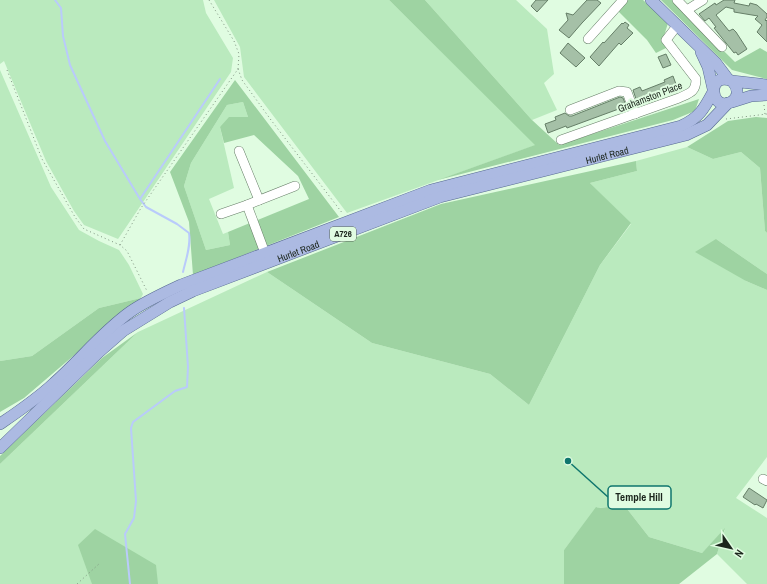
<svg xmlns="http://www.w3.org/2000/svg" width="767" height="584" viewBox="0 0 767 584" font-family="'Archivo Narrow',sans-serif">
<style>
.green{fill:#baeabe}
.forest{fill:#9ed3a2;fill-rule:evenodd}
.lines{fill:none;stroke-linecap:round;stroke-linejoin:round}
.stream{stroke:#b9cbfb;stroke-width:2}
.building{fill:#a5c0a7;stroke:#667f68}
.minor-casing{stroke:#677f68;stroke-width:10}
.major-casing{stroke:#556891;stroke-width:12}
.path{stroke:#7f9280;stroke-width:1;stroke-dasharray:1 3;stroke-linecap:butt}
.minor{stroke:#fff;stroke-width:9}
.major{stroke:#acbae2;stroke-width:11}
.labels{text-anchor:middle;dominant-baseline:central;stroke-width:4;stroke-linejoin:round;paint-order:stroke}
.shield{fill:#e0fce1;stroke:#576658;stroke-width:1}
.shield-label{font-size:9px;font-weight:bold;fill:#1c261d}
.street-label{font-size:10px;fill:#1c261d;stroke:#e0fce1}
.leader{fill:none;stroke:#0f766e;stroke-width:1.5}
.callout-dot{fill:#0f766e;stroke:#e0fce1;stroke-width:1.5}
.callout{fill:#e0fce1;stroke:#0f766e;stroke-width:1.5}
.callout-label{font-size:11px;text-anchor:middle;font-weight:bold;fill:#1c261d}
</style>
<rect width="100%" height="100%" fill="#e0fce1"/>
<g class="green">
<polygon points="0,0 203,0 206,13 233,58 231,72 118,239 84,225 74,211 46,161 4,61 0,64"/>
<polygon points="214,0 389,0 536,145 347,213 244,77 240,47"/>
<polygon points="425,0 516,0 547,29 554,74 544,83 557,110 532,120"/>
<polygon points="0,70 51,187 79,230 99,241 119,250 129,265 143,294 141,298 99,308 32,356 0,361"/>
<polygon points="243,102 248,117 220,127 234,188 209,199 223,234 228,232 230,245 206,250 184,186 191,163 227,105"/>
<polygon points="687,147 713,159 741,152 760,168 765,231 767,233 767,274 716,239 746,281 767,290 767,457 736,498 767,518 767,584 747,584 717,554 725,529 702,553 649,537 624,505 599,508 597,507 564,550 564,584 0,584 0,464 138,332 267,272 372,343 490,374 529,405 600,265 631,224 590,183 637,171 636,161"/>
</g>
<g class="forest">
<polygon points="389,0 425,0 532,120 559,145 699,99 695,111 673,120 438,180 535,145"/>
<polygon points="618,0 643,0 668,23 664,36 670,46 656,53 647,40 613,6"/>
<polygon points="661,0 672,0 735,62 760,48 767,52 767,79 732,70"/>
<path d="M235 80 339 217 193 275 189 222 170 172ZM243 102 248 117H229L220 127 224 143 254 135 298 176 309 199 228 232 230 245 206 250 184 186 191 163 227 105Z"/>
<polygon points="756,117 767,118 767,233 765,231 760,168 741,152 713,159 687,147 728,121"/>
<polygon points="636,161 637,171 590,183 631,223 600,265 529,405 490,374 372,343 267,272 441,204"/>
<polygon points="716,239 767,274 767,290 746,281 695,252"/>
<polygon points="141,298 24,398 0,412 0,361 32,356 99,308"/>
<polygon points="138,332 0,464 0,456 102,358"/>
<polygon points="624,505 649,537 702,553 725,528 717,554 679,584 564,584 564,550 596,507 600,508"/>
<polygon points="95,529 156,565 158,584 92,584 78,545"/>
</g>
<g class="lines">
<g class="stream">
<polyline points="55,0 61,8 63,36 70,65 105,141 140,199"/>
<path d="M183 272C186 259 191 246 189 233L177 224 146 207 140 199 220 79"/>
<polyline points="130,584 125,534 134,518 136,501 131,428 133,422 175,391 187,387 188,367 184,308"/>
</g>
</g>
<g class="building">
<polygon points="536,0 548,0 537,12 531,6"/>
<polygon points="587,0 597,0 601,3 582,23 569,38 559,30 568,20 566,13 573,15"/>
<polygon points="724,0 735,0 734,3 749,6 750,3 757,5 767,14 767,17 765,20 766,21 767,20 767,42 757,32 762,25 755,19 758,16 734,12 734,9 726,7 716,15 729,31 733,29 736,32 747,49 738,55 736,52 734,53 714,28 716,27 709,18 705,21 699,14 715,3 716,5"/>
<polygon points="625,22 629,25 627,28 633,33 621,45 619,43 599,66 590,57 603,42 604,43 622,23 623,24"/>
<polygon points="568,43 585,58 576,67 560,53"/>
<polygon points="666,54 671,65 663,68 658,57"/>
<polygon points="673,76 677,87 637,102 633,90 640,87 642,91 665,82 664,80"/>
<polygon points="620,97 623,98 625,103 623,104 624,107 567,128 566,126 548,133 545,124 556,120 555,117 565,113 569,116 572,116"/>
<polygon points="749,488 767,500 763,508 756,504 755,505 743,497"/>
</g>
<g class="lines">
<defs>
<g id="minor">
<polyline points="677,0 722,47"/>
<polyline points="687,10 703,0"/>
<polyline points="588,39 623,0"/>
<polyline points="570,110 619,91 627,92 635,114"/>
<path d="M561 140 679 98C690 93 696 92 696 79L666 40 677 26"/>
<polyline points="239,151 259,200"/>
<polyline points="247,205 265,253"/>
<polyline points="221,214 247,205 295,186"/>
<polyline points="763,479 767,481"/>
</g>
<g id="major">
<polyline points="651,0 716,63 728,79"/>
<polyline points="701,52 708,67 713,89"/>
<path d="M732 81C738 87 740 97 731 102 710 113 706 70 732 81L767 85"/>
<polyline points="732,102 751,96 767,95"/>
<path d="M0 424C19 411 37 399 54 383 80 360 102 332 130 312 146 301 164 293 181 285L431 190 681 126C699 118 704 109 713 92"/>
<path id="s1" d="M0 448 99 352 123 331 170 302 193 291 440 197 686 135 707 125 728 103"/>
</g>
</defs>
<use href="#minor" class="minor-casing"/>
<use href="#major" class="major-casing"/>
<g class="path">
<polyline points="238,69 242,80 271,120 343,214"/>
<polyline points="7,70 42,159 75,217 84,229 120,245 127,251 147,291"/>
<polyline points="764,105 765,114"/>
<polyline points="726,119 767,114"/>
<polyline points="120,245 141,208 238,69 239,54 234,41 209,0"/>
<polyline points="77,584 100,563"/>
</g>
<use href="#minor" class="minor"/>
<use href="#major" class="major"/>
</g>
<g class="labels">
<rect class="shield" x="330" y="227" width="26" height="14" rx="3"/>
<g class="shield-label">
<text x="343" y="234">A726</text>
</g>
<g class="street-label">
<text transform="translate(650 97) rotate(-21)">Grahamston Place</text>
<text stroke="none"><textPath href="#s1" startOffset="687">Hurlet Road</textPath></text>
<text stroke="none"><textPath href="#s1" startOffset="363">Hurlet Road</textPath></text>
</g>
</g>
<path class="leader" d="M568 461L608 497"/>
<circle class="callout-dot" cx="568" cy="461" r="4"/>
<rect class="callout" x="608" y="486" width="63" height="23" rx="4"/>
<g class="callout-label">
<text x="639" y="501">Temple Hill</text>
</g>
<g transform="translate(731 548) rotate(124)" stroke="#e0fce1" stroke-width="3" paint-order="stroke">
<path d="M0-3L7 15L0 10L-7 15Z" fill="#1c261d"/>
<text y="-6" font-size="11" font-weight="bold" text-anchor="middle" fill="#1c261d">N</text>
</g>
</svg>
